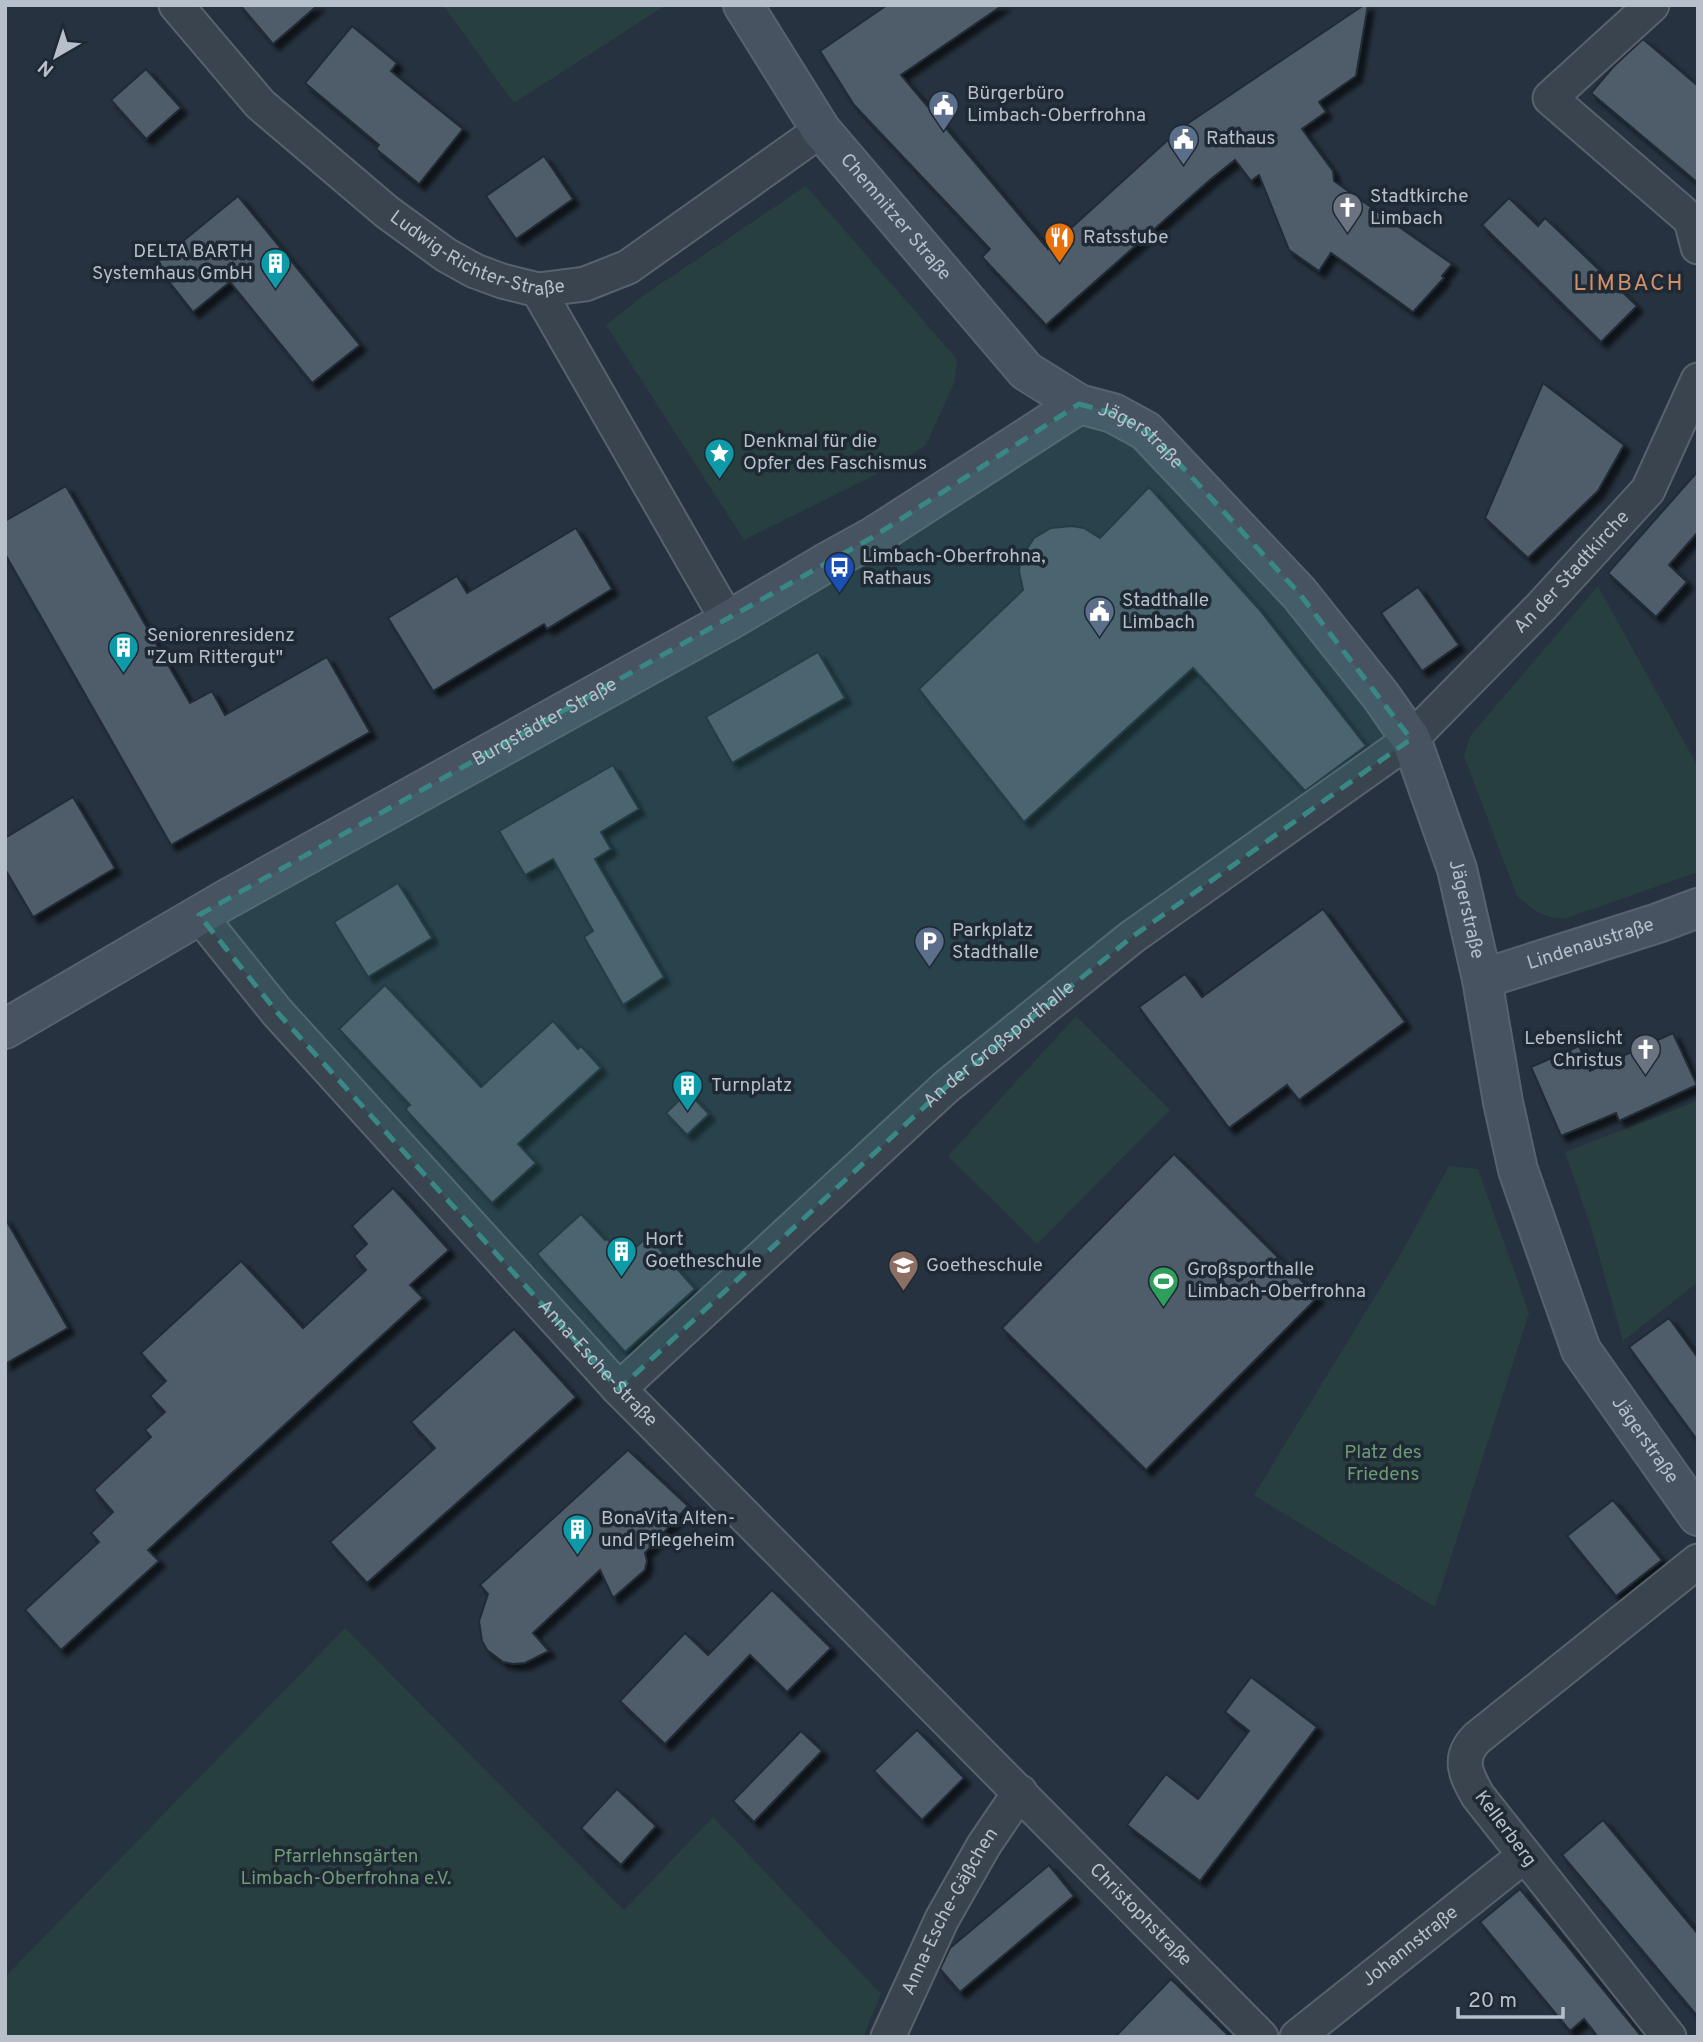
<svg xmlns="http://www.w3.org/2000/svg" width="1703" height="2042" viewBox="0 0 1703 2042" font-family="Overpass,sans-serif">
<style>
.green{fill:#283f40}
.building{fill:#4f5d6a;stroke:#212b36;stroke-width:2;filter:url(#shadow)}
.lines{fill:none;stroke-linecap:round;stroke-linejoin:round}
.street-casing{stroke:#58626d;stroke-width:37}
.secondary-casing{stroke:#58626d;stroke-width:42}
.street{stroke:#3a444f;stroke-width:33}
.secondary{stroke:#485362;stroke-width:38}
.marked{fill:#398885;fill-opacity:0.2;stroke:#398885;stroke-width:5;stroke-dasharray:14 9;stroke-linejoin:round}
.labels{text-anchor:middle;dominant-baseline:central;stroke-width:7;stroke-linejoin:round;paint-order:stroke}
.poi-label{font-size:19px;fill:#b6bfca;stroke:#1f2934;text-anchor:start}
.street-label{font-size:19px;fill:#b6bfca;stroke:#1f2934}
.park-label{font-size:19px;fill:#6e9a76;stroke:#1f2934}
.quarter-label{font-size:23px;letter-spacing:2px;fill:#d29069;stroke:#1f2934}
</style>
<defs>
<filter id="shadow"><feDropShadow dx="6" dy="6" stdDeviation="2" flood-color="#0009"/></filter>
</defs>
<rect width="100%" height="100%" fill="#26323f"/>
<g class="green">
<polygon points="443,5 666,5 514,103"/>
<polygon points="806,186 957,359 955,381 926,445 895,465 744,540 606,325 644,295"/>
<path d="M1598 586 1698 767V872L1564 919C1541 917 1535 911 1517 896L1464 756 1470 736Z"/>
<polygon points="1076,1016 1170,1110 1037,1244 948,1156"/>
<polygon points="1698,1101 1698,1282 1623,1341 1590,1224 1565,1152"/>
<polygon points="1449,1166 1478,1169 1529,1313 1435,1607 1254,1495 1398,1259"/>
<polygon points="345,1628 624,1910 713,1817 881,1994 863,2037 5,2037 5,1977"/>
</g>
<g class="building">
<polygon points="240,5 318,5 273,44"/>
<polygon points="887,5 1003,5 901,75 1048,249 1181,128 1364,5 1368,5 1356,76 1319,102 1326,112 1302,129 1333,171 1334,181 1452,264 1442,276 1444,278 1413,312 1331,253 1319,271 1289,250 1259,175 1251,181 1235,160 1211,179 1046,325 982,257 990,249 854,105 820,51"/>
<polygon points="352,26 397,63 391,71 463,129 419,184 376,149 379,145 305,83"/>
<polygon points="1643,39 1698,86 1698,183 1591,93 1613,67"/>
<polygon points="146,69 181,108 146,139 111,100"/>
<polygon points="544,156 573,199 516,239 486,196"/>
<polygon points="238,196 360,345 312,383 230,282 193,312 155,264"/>
<polygon points="1509,198 1538,226 1545,218 1637,306 1601,342 1482,225"/>
<polygon points="1543,383 1624,445 1598,491 1528,558 1485,518"/>
<polygon points="1698,471 1698,532 1669,565 1687,582 1656,617 1608,573"/>
<polygon points="66,486 190,703 212,691 225,715 327,657 370,732 171,845 5,554 5,521"/>
<polygon points="1149,487 1259,609 1366,746 1305,791 1193,668 1024,822 919,689 1023,590 1019,571 1020,559 1034,538 1051,528 1072,526 1084,528 1100,538"/>
<polygon points="576,528 612,589 547,629 544,624 433,691 388,618 457,576 467,593"/>
<polygon points="1418,587 1459,645 1422,671 1381,613"/>
<polygon points="818,652 845,698 732,763 706,717"/>
<polygon points="613,765 639,809 601,832 611,849 595,859 664,977 623,1005 584,937 593,931 553,859 525,875 499,831"/>
<polygon points="73,797 115,868 33,917 5,869 5,838"/>
<polygon points="398,883 432,938 368,977 334,922"/>
<polygon points="1323,909 1405,1022 1299,1100 1287,1085 1229,1128 1139,1007 1185,974 1202,997"/>
<polygon points="385,985 481,1087 553,1021 578,1049 581,1046 601,1068 518,1144 536,1163 492,1203 405,1109 410,1105 339,1029"/>
<polygon points="1673,1033 1697,1085 1619,1121 1616,1113 1561,1136 1531,1067 1579,1046 1590,1071"/>
<polygon points="688,1092 709,1114 687,1135 666,1113"/>
<polygon points="1174,1154 1318,1297 1146,1470 1002,1328"/>
<polygon points="393,1188 449,1250 410,1285 423,1298 148,1550 159,1561 61,1650 25,1610 99,1542 91,1533 113,1512 94,1490 151,1437 145,1430 165,1412 150,1396 166,1381 141,1353 241,1261 303,1328 366,1270 354,1256 367,1244 352,1226"/>
<polygon points="581,1214 605,1240 607,1239 625,1257 648,1236 695,1289 625,1352 537,1254"/>
<polygon points="5,1218 68,1328 5,1364"/>
<polygon points="1669,1318 1698,1358 1698,1441 1629,1347"/>
<polygon points="514,1329 576,1397 367,1583 330,1542 435,1448 411,1422"/>
<polygon points="628,1450 688,1506 645,1553 647,1561 645,1570 613,1598 600,1570 533,1633 549,1651 525,1663 513,1664 503,1662 487,1650 482,1641 479,1621 488,1594 480,1585"/>
<polygon points="1613,1500 1662,1560 1616,1596 1567,1536"/>
<polygon points="772,1590 831,1648 787,1692 750,1655 665,1744 620,1701 685,1633 708,1655"/>
<polygon points="1251,1677 1317,1727 1200,1881 1127,1825 1166,1774 1198,1799 1249,1731 1225,1712"/>
<polygon points="917,1730 964,1778 922,1820 874,1771"/>
<polygon points="801,1731 822,1751 754,1822 733,1801"/>
<polygon points="617,1789 656,1826 621,1865 581,1828"/>
<polygon points="1603,1820 1698,1934 1698,2017 1562,1855"/>
<polygon points="1049,1865 1074,1896 960,1992 940,1969 950,1948"/>
<polygon points="1520,1889 1566,1944 1642,2037 1598,2037 1584,2019 1570,2031 1480,1922"/>
<polygon points="1171,1979 1230,2037 1115,2037"/>
</g>
<g class="lines">
<defs>
<g id="street">
<path id="s1" d="M176 5 260 104 387 212 446 255 475 271 502 281 538 290 585 284 628 267 821 130"/>
<polyline points="1652,5 1550,98 1691,220 1698,247"/>
<polyline points="538,290 728,621"/>
<path id="s2" d="M199 915 277 1012 619 1389 1261 2037"/>
<path id="s3" d="M619 1389 946 1087 1132 937 1411 739 1541 607 1648 490 1698 380"/>
<path id="s4" d="M888 2037 942 1919 984 1845 1020 1792"/>
<path id="s5" d="M1297 2037 1524 1856"/>
<path d="M1669 2037 1478 1796C1466 1775 1457 1758 1477 1738L1698 1561"/>
</g>
<g id="secondary">
<path id="s6" d="M743 5 821 130 1026 371 1079 404 1113 413 1146 431 1299 593 1381 696 1411 739 1457 869 1482 979 1503 1102 1518 1170 1581 1350 1698 1516"/>
<path id="s7" d="M1482 979 1658 923 1698 908"/>
<path id="s8" d="M5 1029 227 899 728 621 824 564 873 537 1079 404"/>
</g>
</defs>
<use href="#street" class="street-casing"/>
<use href="#secondary" class="secondary-casing"/>
<use href="#street" class="street"/>
<use href="#secondary" class="secondary"/>
</g>
<path class="marked" d="M1079 404 1113 413 1146 431 1172 456 1299 593 1411 739 1132 937 946 1087 619 1389 277 1012 199 915 873 537Z"/>
<defs>
<symbol id="civic-pin" viewBox="-11 -11 22 30"><path d="M0 17L-7.5 6A9.5 9.5 0 1 1 7.5 6Z" fill="#5c6f8a" stroke="#1f2934"/><path d="M-.6-6.5H3V-4.5H.6V-3L4-1V1h2V6H-6V1h2V-1L-.6-3ZM-1.2 2.5V6h2.4V2.5Z" fill="#fff"/></symbol>
<symbol id="church-pin" viewBox="-11 -11 22 30"><path d="M0 17L-7.5 6A9.5 9.5 0 1 1 7.5 6Z" fill="#6b7280" stroke="#1f2934"/><path d="M-1.2-6h2.4v3.5h3.3v2.4h-3.3V6h-2.4V-.1h-3.3v-2.4h3.3Z" fill="#fff"/></symbol>
<symbol id="restaurant-pin" viewBox="-11 -11 22 30"><path d="M0 17L-7.5 6A9.5 9.5 0 1 1 7.5 6Z" fill="#e8710a" stroke="#1f2934"/><path d="M-5-6h1v4h1v-4h1v4h1v-4h1v5L-1.5 .5V6h-2V.5L-5-1ZM5-6V6H3V1.5H1.5Q1.5-4 5-6Z" fill="#fff"/></symbol>
<symbol id="building-pin" viewBox="-11 -11 22 30"><path d="M0 17L-7.5 6A9.5 9.5 0 1 1 7.5 6Z" fill="#0f9aa8" stroke="#1f2934"/><path d="M-4-6H4V6H1V3H-1V6H-4ZM-2.5-4.3h1.7v1.8h-1.7ZM.8-4.3h1.7v1.8H.8ZM-2.5-1h1.7V.8h-1.7ZM.8-1h1.7V.8H.8Z" fill="#fff"/></symbol>
<symbol id="sight-pin" viewBox="-11 -11 22 30"><path d="M0 17L-7.5 6A9.5 9.5 0 1 1 7.5 6Z" fill="#0f9aa8" stroke="#1f2934"/><path d="M0-6L1.8-2.2L6-1.7L2.9 1.2L3.7 5.4L0 3.3L-3.7 5.4L-2.9 1.2L-6-1.7L-1.8-2.2Z" fill="#fff"/></symbol>
<symbol id="bus-pin" viewBox="-11 -11 22 30"><path d="M0 17L-7.5 6A9.5 9.5 0 1 1 7.5 6Z" fill="#1a4fb4" stroke="#1f2934"/><path d="M-5-6H5V4H4V6H2V4H-2V6H-4V4H-5ZM-3.5-4V0h7V-4ZM-3.5 1.2v1.5H-2V1.2ZM2 1.2v1.5H3.5V1.2Z" fill="#fff"/></symbol>
<symbol id="parking-pin" viewBox="-11 -11 22 30"><path d="M0 17L-7.5 6A9.5 9.5 0 1 1 7.5 6Z" fill="#5c6f8a" stroke="#1f2934"/><path d="M-3.5-5.5H1a3.5 3.5 0 0 1 0 7H-1V5.5H-3.5ZM-1-3.4V-.6H.8a1.4 1.4 0 0 0 0-2.8Z" fill="#fff"/></symbol>
<symbol id="school-pin" viewBox="-11 -11 22 30"><path d="M0 17L-7.5 6A9.5 9.5 0 1 1 7.5 6Z" fill="#8d6e63" stroke="#1f2934"/><path d="M0-5L7-2L0 1L-7-2ZM-4 1L0 2.5L4 1V4Q0 6-4 4Z" fill="#fff"/></symbol>
<symbol id="stadium-pin" viewBox="-11 -11 22 30"><path d="M0 17L-7.5 6A9.5 9.5 0 1 1 7.5 6Z" fill="#2e9e5b" stroke="#1f2934"/><path d="M0-5a6.5 5 0 1 0 0 10a6.5 5 0 1 0 0-10ZM-3.5-1.8h7v3.6h-7Z" fill="#fff"/></symbol>
</defs>
<g fill-rule="evenodd">
<use href="#civic-pin" x="926" y="88" width="35" height="47"/>
<use href="#civic-pin" x="1166" y="122" width="35" height="47"/>
<use href="#church-pin" x="1330" y="190" width="35" height="47"/>
<use href="#restaurant-pin" x="1042" y="220" width="35" height="47"/>
<use href="#building-pin" x="258" y="246" width="35" height="47"/>
<use href="#sight-pin" x="702" y="436" width="35" height="47"/>
<use href="#bus-pin" x="822" y="550" width="35" height="47"/>
<use href="#civic-pin" x="1082" y="594" width="35" height="47"/>
<use href="#building-pin" x="106" y="630" width="35" height="47"/>
<use href="#parking-pin" x="912" y="924" width="35" height="47"/>
<use href="#church-pin" x="1628" y="1032" width="35" height="47"/>
<use href="#building-pin" x="670" y="1068" width="35" height="47"/>
<use href="#building-pin" x="604" y="1234" width="35" height="47"/>
<use href="#school-pin" x="886" y="1248" width="35" height="47"/>
<use href="#stadium-pin" x="1146" y="1264" width="35" height="47"/>
<use href="#building-pin" x="560" y="1512" width="35" height="47"/>
</g>
<g class="labels">
<g class="poi-label">
<text x="967" y="94">Bürgerbüro<tspan x="967" dy="22">Limbach-Oberfrohna</tspan></text>
<text x="1206" y="139">Rathaus</text>
<text x="1370" y="197">Stadtkirche<tspan x="1370" dy="22">Limbach</tspan></text>
<text x="1083" y="238">Ratsstube</text>
<text x="253" y="252" text-anchor="end">DELTA BARTH<tspan x="253" dy="22">Systemhaus GmbH</tspan></text>
<text x="743" y="442">Denkmal für die<tspan x="743" dy="22">Opfer des Faschismus</tspan></text>
<text x="862" y="557">Limbach-Oberfrohna,<tspan x="862" dy="22">Rathaus</tspan></text>
<text x="1122" y="601">Stadthalle<tspan x="1122" dy="22">Limbach</tspan></text>
<text x="147" y="636">Seniorenresidenz<tspan x="147" dy="22">"Zum Rittergut"</tspan></text>
<text x="952" y="931">Parkplatz<tspan x="952" dy="22">Stadthalle</tspan></text>
<text x="1623" y="1039" text-anchor="end">Lebenslicht<tspan x="1623" dy="22">Christus</tspan></text>
<text x="711" y="1086">Turnplatz</text>
<text x="645" y="1240">Hort<tspan x="645" dy="22">Goetheschule</tspan></text>
<text x="926" y="1266">Goetheschule</text>
<text x="1187" y="1270">Großsporthalle<tspan x="1187" dy="22">Limbach-Oberfrohna</tspan></text>
<text x="601" y="1519">BonaVita Alten-<tspan x="601" dy="22">und Pflegeheim</tspan></text>
</g>
<g class="street-label">
<text stroke="none"><textPath href="#s6" startOffset="262">Chemnitzer Straße</textPath></text>
<text stroke="none"><textPath href="#s1" startOffset="399">Ludwig-Richter-Straße</textPath></text>
<text stroke="none"><textPath href="#s6" startOffset="597">Jägerstraße</textPath></text>
<text stroke="none"><textPath href="#s3" startOffset="1258">An der Stadtkirche</textPath></text>
<text stroke="none"><textPath href="#s8" startOffset="621">Burgstädter Straße</textPath></text>
<text stroke="none"><textPath href="#s6" startOffset="1185">Jägerstraße</textPath></text>
<text stroke="none"><textPath href="#s7" startOffset="114">Lindenaustraße</textPath></text>
<text stroke="none"><textPath href="#s3" startOffset="513">An der Großsporthalle</textPath></text>
<text stroke="none"><textPath href="#s2" startOffset="600">Anna-Esche-Straße</textPath></text>
<text stroke="none"><textPath href="#s6" startOffset="1752">Jägerstraße</textPath></text>
<text transform="translate(1505 1829) rotate(53)">Kellerberg</text>
<text stroke="none"><textPath href="#s4" startOffset="140">Anna-Esche-Gäßchen</textPath></text>
<text stroke="none"><textPath href="#s2" startOffset="1374">Christophstraße</textPath></text>
<text stroke="none"><textPath href="#s5" startOffset="145">Johannstraße</textPath></text>
</g>
<g class="park-label">
<text x="1383" y="1453">Platz des<tspan x="1383" dy="22">Friedens</tspan></text>
<text x="346" y="1857">Pfarrlehnsgärten<tspan x="346" dy="22">Limbach-Oberfrohna e.V.</tspan></text>
</g>
<g class="quarter-label">
<text x="1629" y="284">LIMBACH</text>
</g>
</g>
<rect width="1703" height="2042" fill="none" stroke="#b6bfca" stroke-width="14"/>
<g transform="translate(56 56) rotate(219)" stroke="#1f2934" stroke-width="5" paint-order="stroke">
<path d="M0-5L12 26L0 18L-12 26Z" fill="#b6bfca"/>
<text y="-10" font-size="19" font-weight="bold" text-anchor="middle" fill="#b6bfca">N</text>
</g>
<path d="M1458 2007v10h105v-10" fill="none" stroke="#b6bfca" stroke-width="3.5"/>
<text x="1468" y="2007" font-size="21" fill="#b6bfca" stroke="#1f2934" stroke-width="5" paint-order="stroke">20 m</text>
</svg>
